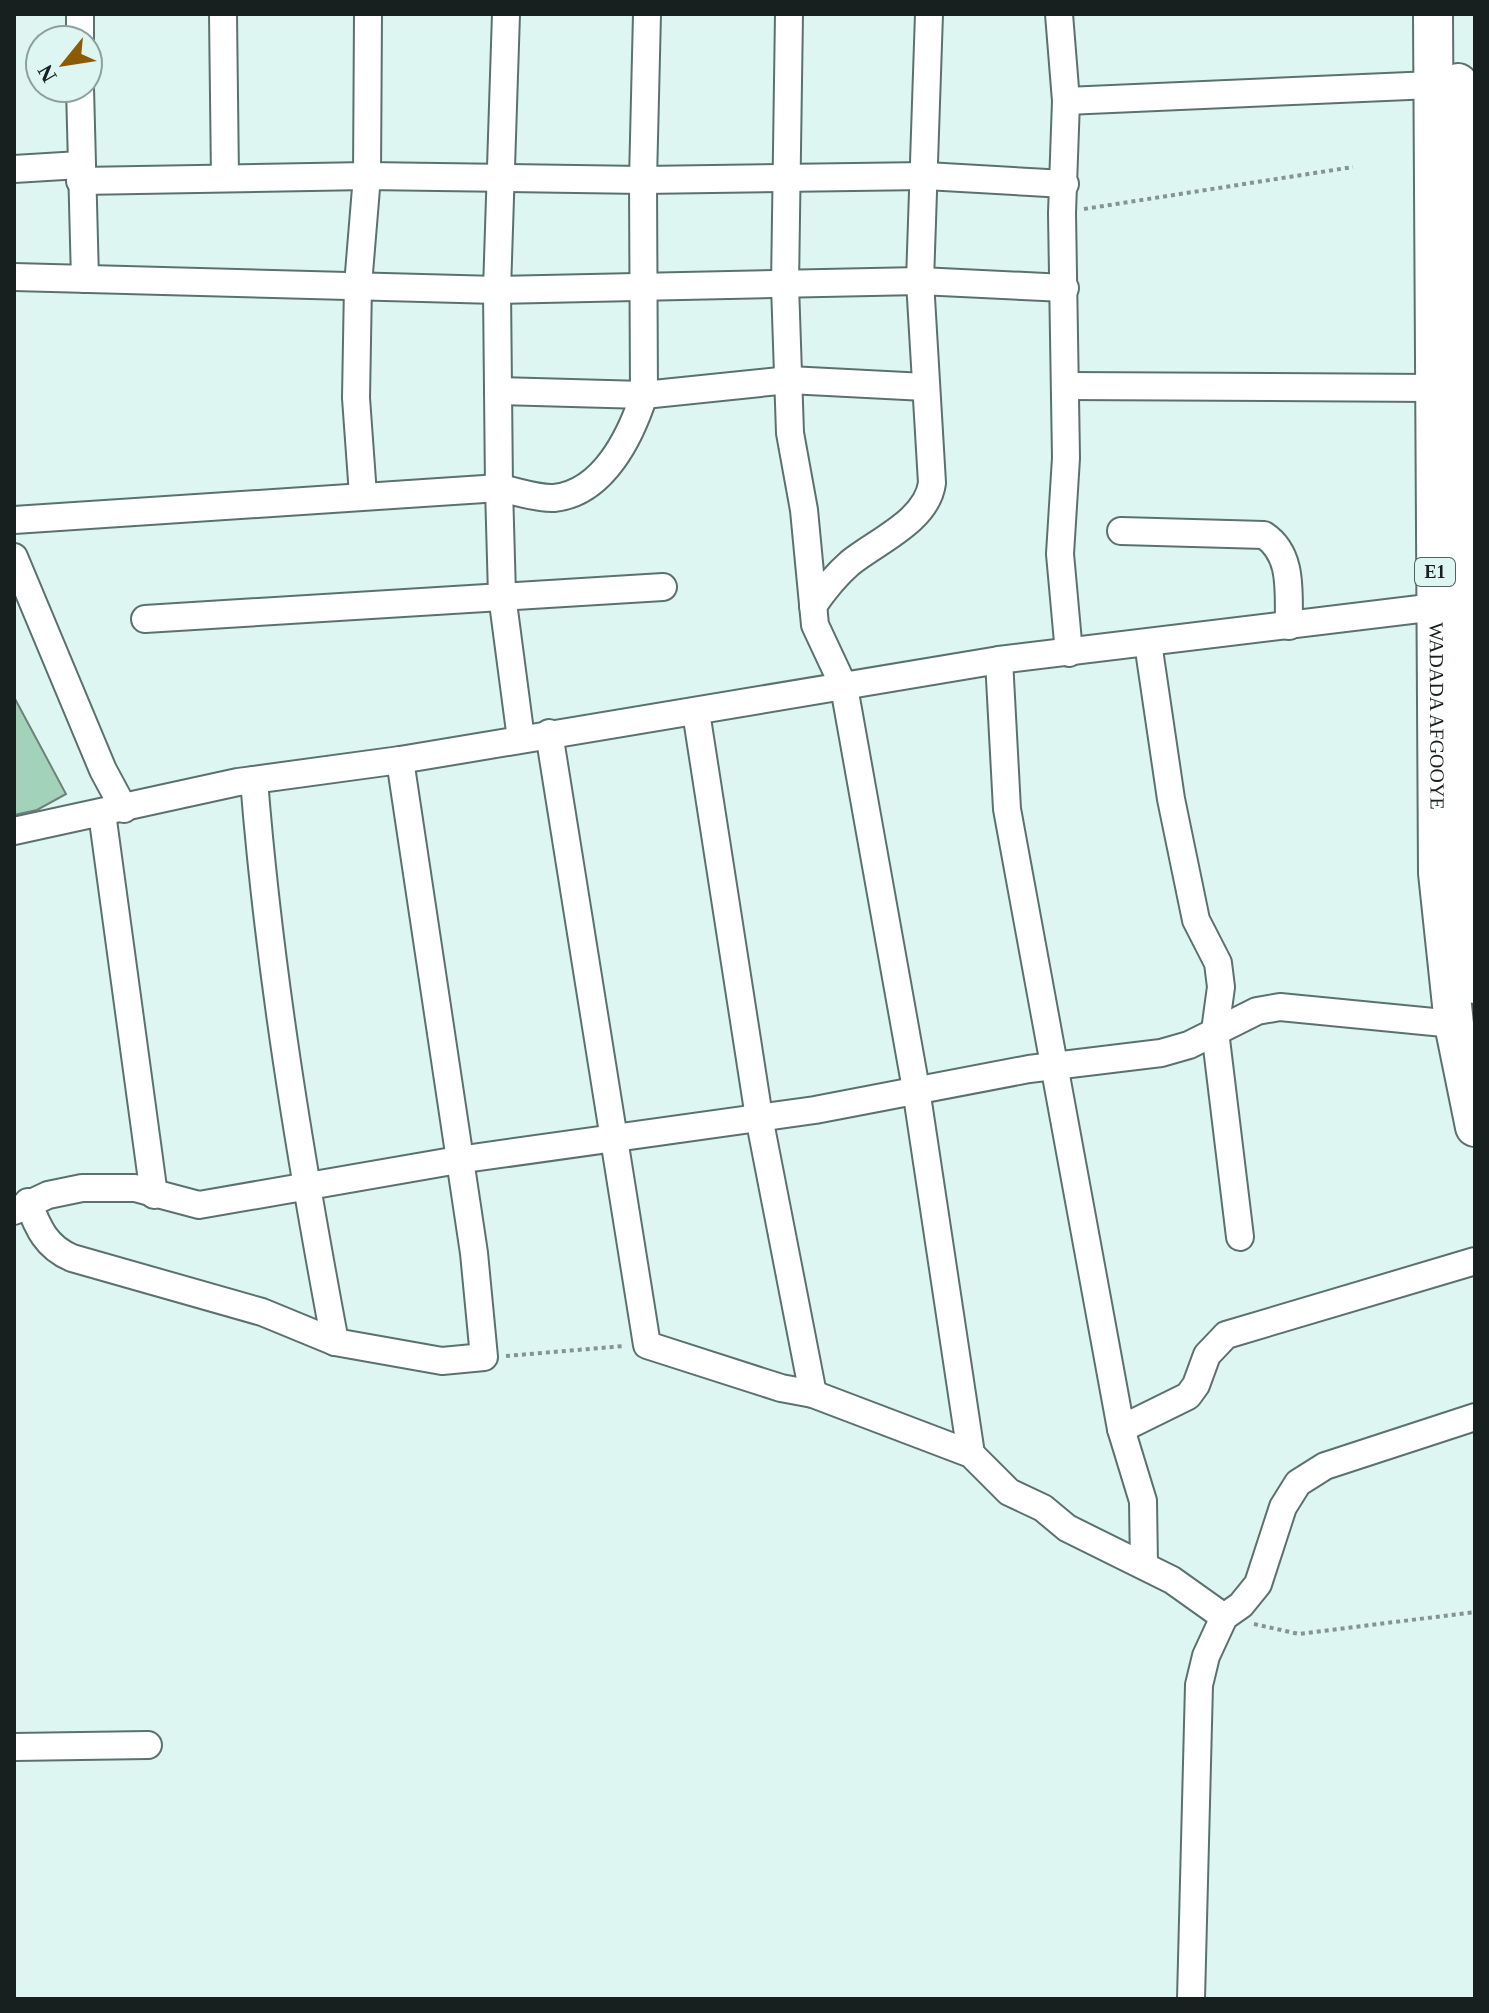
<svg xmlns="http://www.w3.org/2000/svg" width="1489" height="2013" viewBox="0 0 1489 2013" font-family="'Times New Roman',serif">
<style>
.building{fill:#a2d2ba;stroke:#6f8278;stroke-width:2}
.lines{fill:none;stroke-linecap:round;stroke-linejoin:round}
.minor-casing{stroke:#5b716e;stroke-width:30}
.highway-casing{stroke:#5b716e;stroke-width:42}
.path{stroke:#839592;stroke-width:4;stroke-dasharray:4 4;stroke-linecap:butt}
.minor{stroke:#fff;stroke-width:26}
.highway{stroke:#fff;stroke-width:38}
.labels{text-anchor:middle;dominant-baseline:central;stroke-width:7;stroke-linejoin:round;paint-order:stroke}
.shield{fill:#ddf6f2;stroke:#52605e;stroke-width:2}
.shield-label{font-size:18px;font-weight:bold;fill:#17201e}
.street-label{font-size:20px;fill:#17201e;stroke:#ddf6f2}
</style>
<rect width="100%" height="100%" fill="#ddf6f2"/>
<polygon class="building" points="14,697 66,794 37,810 14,815"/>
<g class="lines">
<defs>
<g id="minor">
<polyline points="223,14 225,178"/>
<polyline points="506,14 497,290 499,488 502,595 521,739"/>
<polyline points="789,14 785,285 790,433 804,510 815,625 844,687 916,1089 971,1454"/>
<polyline points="1059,14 1066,101 1062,213 1066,458 1060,554 1069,653"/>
<polyline points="80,40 80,14"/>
<polyline points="80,88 85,279"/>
<polyline points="1066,101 1432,85"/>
<polyline points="14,169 80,165"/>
<polyline points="80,181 367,176 643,180 926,176 1065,184"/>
<polyline points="14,277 497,290 920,281 1065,288"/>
<polyline points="1066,386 1433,388"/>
<polyline points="498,391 644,395 789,380 925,387"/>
<polyline points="363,495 356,398 358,285 367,176 368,14"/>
<path d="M14 520 499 488C516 491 537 499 554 498 604 493 631 435 644 395L643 180 647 14"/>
<path d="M1121 531 1264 535C1294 555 1288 593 1289 626"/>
<polyline points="14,557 103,770 124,809"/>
<path d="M813 606C824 590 835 576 850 563 877 541 927 521 932 483L920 281 929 14"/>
<polyline points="145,619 663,587"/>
<polyline points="1148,643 1171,799 1196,920 1218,963 1221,987 1215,1031 1240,1237"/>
<polyline points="999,660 1007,809 1121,1429 1143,1501 1144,1565"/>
<polyline points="696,712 759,1117 813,1394"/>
<polyline points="549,733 647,1345 781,1388 813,1394 971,1454 1009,1492 1043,1508 1067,1528 1172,1580 1224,1617"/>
<path d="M254 780C269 969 300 1156 335 1342"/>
<polyline points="102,813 154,1195"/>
<polyline points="14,831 238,782 400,760 999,660 1436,607"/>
<path d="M28 1202C38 1228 46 1247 72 1258L262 1312 335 1342 442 1361 484 1357 474 1253 400 760"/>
<polyline points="14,1211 48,1195 82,1188 135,1188 199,1205 458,1160 815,1110 1029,1069 1161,1053 1189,1045 1257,1011 1280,1007 1454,1024"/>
<polyline points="1121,1429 1188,1396 1196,1385 1207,1355 1226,1335 1475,1261"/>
<polyline points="14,1747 148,1745"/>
<polyline points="1191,1999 1199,1685 1206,1656 1224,1617 1241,1605 1258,1584 1283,1507 1298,1483 1325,1466 1475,1417"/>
</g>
<g id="highway">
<path id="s1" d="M1433 14 1438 873 1454 1024 1475 1127"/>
<polyline points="1458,83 1464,769 1466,881 1475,984"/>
</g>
</defs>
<use href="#minor" class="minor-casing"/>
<use href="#highway" class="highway-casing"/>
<g class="path">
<polyline points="1084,209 1353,167"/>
<polyline points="506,1356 624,1346"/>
<polyline points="1254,1624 1299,1634 1475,1612"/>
</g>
<use href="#minor" class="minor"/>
<use href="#highway" class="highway"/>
</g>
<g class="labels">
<rect class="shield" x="1415" y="558" width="40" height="28" rx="6"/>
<g class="shield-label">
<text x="1435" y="572">E1</text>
</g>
<g class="street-label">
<text stroke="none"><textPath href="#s1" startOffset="702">WADADA AFGOOYE</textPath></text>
</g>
</g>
<rect width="1489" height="2013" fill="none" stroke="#17201e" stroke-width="32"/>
<g transform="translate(64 64) rotate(240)"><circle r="38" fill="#ddf6f2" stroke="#8ea09d" stroke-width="2"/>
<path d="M0-6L14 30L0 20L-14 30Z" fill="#8c5c04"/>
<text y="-12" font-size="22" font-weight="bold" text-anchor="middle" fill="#17201e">N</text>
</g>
</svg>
